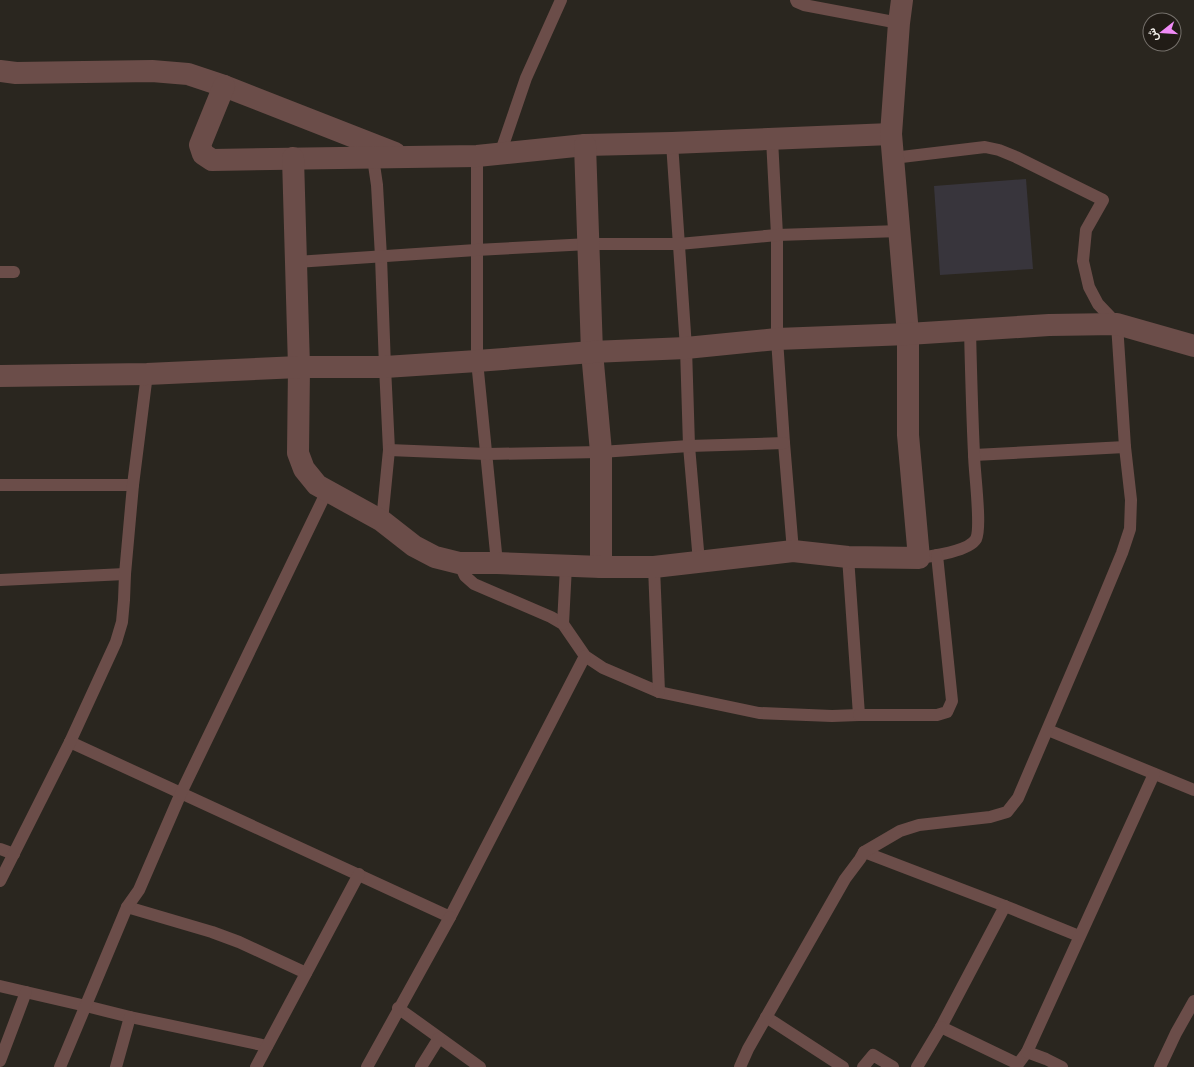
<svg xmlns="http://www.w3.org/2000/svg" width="1194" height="1067" viewBox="0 0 1194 1067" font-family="'Nunito Sans',Vazirmatn,sans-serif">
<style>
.building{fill:#38353c}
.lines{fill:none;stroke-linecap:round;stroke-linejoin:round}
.lane{stroke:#6b4d49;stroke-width:12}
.street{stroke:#6b4d49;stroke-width:22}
</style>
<rect width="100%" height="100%" fill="#2a261f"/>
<polygon class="building" points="1026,179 1033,269 940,275 934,186"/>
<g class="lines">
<g class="lane">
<polyline points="796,0 797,2 804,5 899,23"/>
<polyline points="772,139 777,235 777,339 784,443 793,551"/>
<polyline points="672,143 686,348 689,446 699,562"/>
<polyline points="500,154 526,78 561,0"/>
<polyline points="477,156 477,361 497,563"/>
<polyline points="373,158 377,185 381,257 385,367 389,450 382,521"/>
<polyline points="296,262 476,250 589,244 679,244 777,235 900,231"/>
<polyline points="0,272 14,272"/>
<polyline points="389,450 487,454 601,452 689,446 784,443"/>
<polyline points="974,455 1125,447"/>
<polyline points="0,485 133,485"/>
<path d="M919 558C933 556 969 551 976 539 982 527 974 470 974 454 972 413 971 371 970 330"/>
<polyline points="459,563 465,576 474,584 551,617 563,624 585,656 603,668 659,692 759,713 832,716 859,715 848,557"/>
<polyline points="654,567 659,692"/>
<polyline points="0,580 125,574"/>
<polyline points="563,624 566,566"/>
<polyline points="859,715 937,715 947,712 952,701 937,555"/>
<polyline points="1048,730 1194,790"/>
<polyline points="70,742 450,917 585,656"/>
<polyline points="0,849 14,854"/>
<polyline points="864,852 1005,906 1079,936"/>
<polyline points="0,881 70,742 116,642 122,622 124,600 125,574 133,485 147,374"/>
<polyline points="1005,906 941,1027 1018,1064 1027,1052"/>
<polyline points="127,907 212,932 239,942 306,973"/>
<polyline points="0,986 86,1006 130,1017 267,1046"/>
<polyline points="398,1008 480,1067"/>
<polyline points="766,1017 843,1067"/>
<polyline points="0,1061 26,992"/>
<polyline points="60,1067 127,907 139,890 181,793 327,491"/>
<polyline points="116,1067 130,1017"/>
<polyline points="256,1067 359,874"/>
<polyline points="367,1067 450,917"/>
<polyline points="421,1067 439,1038"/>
<polyline points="740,1067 748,1049 845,879 860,859 864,852 900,831 919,825 990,817 1007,812 1018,798 1095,618 1122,553 1130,529 1131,500 1125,447 1117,324 1098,304 1089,287 1083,261 1086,230 1103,200 1016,157 999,150 985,147 893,158"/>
<polyline points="863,1067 873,1055 893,1067"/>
<polyline points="917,1067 941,1027"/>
<polyline points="1062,1067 1046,1059 1027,1052 1154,774"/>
<polyline points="1160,1067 1176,1033 1194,1001"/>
</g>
<g class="street">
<polyline points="0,71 16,73 152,71 188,74 224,86 395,153"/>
<polyline points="224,86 200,145 203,154 212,160 477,156 585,145 672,143 891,134"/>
<polyline points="585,145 592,352 601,452 601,567"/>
<polyline points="293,158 299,367 298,453 304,469 317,485 382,521 414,546 435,557 459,563 497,563 601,567 654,567 793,551 848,557 919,558 908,435 908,334 891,134 899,23 902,0"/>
<polyline points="0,376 147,374 299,367 385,367 477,361 592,352 686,348 777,339 908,334 1049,325 1117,324 1194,346"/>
</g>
</g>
<g transform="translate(1162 32) rotate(253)"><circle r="19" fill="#211c16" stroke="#75706b"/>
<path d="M0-3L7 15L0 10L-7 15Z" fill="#f08bf6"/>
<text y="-6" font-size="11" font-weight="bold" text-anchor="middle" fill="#f2efea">ش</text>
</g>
</svg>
